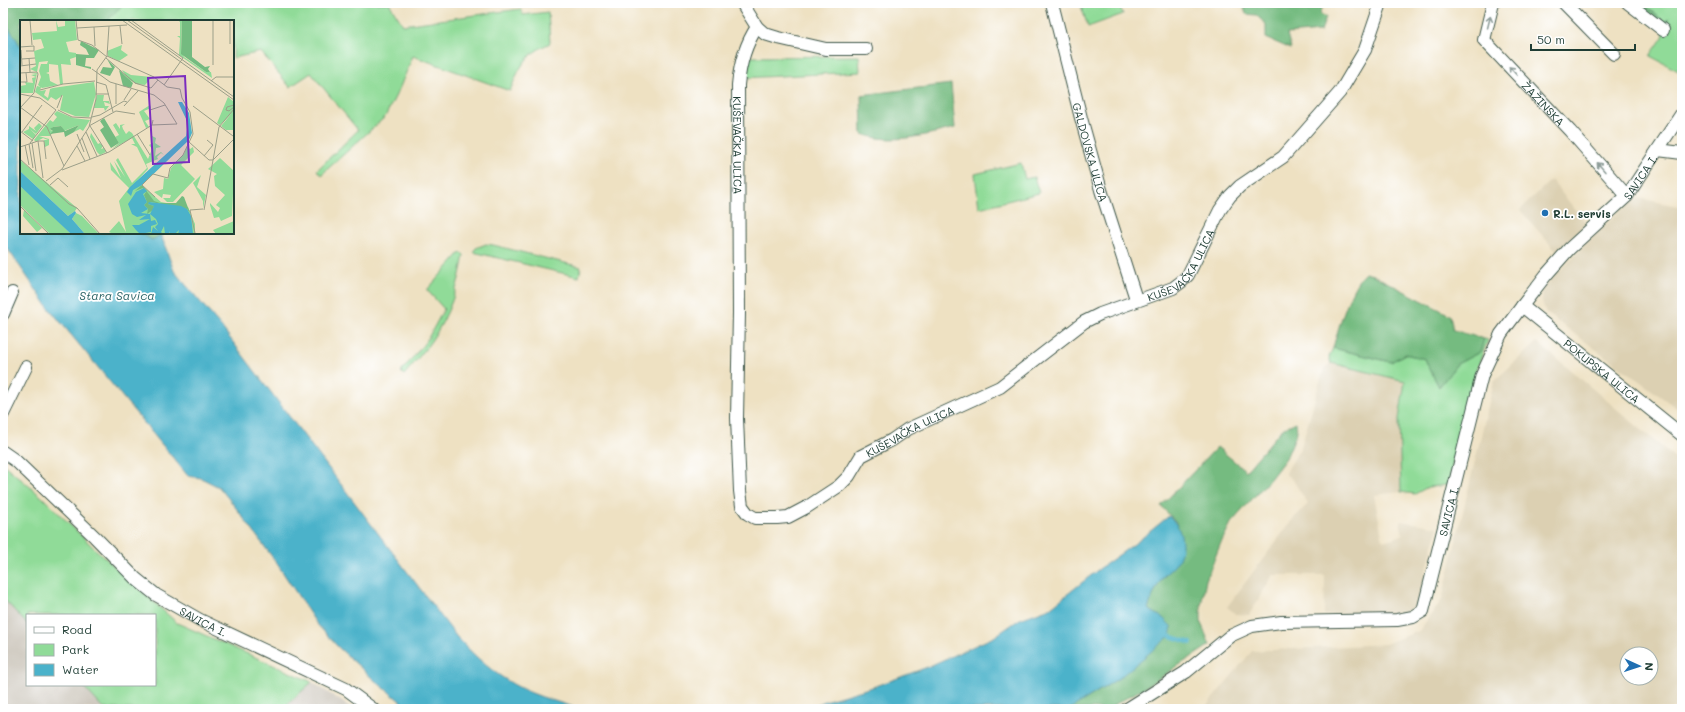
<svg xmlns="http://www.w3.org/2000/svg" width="1685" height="712" viewBox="0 0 1685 712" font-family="Mali,sans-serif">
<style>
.built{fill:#dcd0b2;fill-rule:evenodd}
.industrial{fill:#c9c3b8}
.green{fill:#90db98;stroke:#588c66}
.forest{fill:#74bb80;stroke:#4a7c5a}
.water{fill:#4bb2ca;stroke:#35787f}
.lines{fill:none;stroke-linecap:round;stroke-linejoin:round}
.stream{stroke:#4bb2ca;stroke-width:4}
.minor-casing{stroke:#3e5649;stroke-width:14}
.minor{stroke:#fff;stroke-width:12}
.oneway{stroke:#8f9e9a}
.poi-dot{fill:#1f6fb2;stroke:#fff;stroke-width:1.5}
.labels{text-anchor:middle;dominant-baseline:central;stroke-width:3.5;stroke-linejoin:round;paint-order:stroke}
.street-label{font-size:11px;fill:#1f3d34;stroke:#fff}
.poi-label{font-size:11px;font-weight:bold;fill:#1f3d34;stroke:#fff;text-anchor:start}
.water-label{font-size:12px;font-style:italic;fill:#2e6668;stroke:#fff}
.inset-road{fill:none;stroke:#9b9f89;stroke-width:1}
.view{fill:#7b2cbf;fill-opacity:0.15;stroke:#7b2cbf;stroke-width:2}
.inset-edge{fill:none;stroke:#1f3d34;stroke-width:2}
</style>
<rect width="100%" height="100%" fill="#fff"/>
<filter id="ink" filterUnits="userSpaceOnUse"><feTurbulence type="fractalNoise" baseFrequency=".025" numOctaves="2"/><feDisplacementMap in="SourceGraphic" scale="8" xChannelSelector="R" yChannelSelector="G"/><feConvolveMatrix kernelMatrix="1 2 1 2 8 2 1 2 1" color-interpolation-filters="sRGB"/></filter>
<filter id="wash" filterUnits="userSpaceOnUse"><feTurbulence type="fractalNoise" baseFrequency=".012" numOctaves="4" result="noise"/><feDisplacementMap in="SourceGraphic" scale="16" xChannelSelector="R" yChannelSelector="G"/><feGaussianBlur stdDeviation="0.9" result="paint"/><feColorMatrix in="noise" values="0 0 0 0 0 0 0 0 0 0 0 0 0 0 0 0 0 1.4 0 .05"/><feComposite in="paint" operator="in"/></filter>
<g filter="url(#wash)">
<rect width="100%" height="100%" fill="#eee1c2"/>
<g class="built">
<polygon points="1551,180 1587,224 1556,251 1520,210"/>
<polygon points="1633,197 1682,207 1682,412 1546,313 1542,302 1541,294 1545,286"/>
<path d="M1537 342 1682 464V709H1204L1252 651 1385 644 1419 631 1442 600 1494 381ZM1627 654H1651V678H1627Z"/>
<polygon points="1331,363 1405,381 1399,419 1401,492 1374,495 1383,541 1403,535 1400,521 1438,527 1417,606 1413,612 1398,615 1324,615 1325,575 1273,575 1249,615 1236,614 1227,607 1293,519 1308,504 1293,480 1285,474 1301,447 1324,368"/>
</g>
<g class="industrial">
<polygon points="3,598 27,624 27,685 82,685 104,709 3,709"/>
<polygon points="312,682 353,709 282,709"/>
</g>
<g class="green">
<path d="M121 3H389L403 25 520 9 523 15 548 12 550 43C525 55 520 66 510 91L413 56 400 87 385 117 321 175 317 170 358 130 311 73 290 87 261 52 233 58V21H111L109 19 122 4Z"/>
<polygon points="1080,3 1118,3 1123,14 1088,27"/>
<polygon points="1641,3 1682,3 1682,73 1650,56 1663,37 1668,19 1665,22"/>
<polygon points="859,56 860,72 742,78 748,57"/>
<polygon points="1021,163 1025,179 1034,177 1039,193 979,208 975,174"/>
<polygon points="486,244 493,245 581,267 579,277 473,252 476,248"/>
<path d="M461 252 464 255C459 285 449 316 431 341 423 353 413 364 404 375L401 372 427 340 444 309 427 290Z"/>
<path d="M1484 339 1488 340C1468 388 1459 435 1448 485L1428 487 1415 494 1401 492 1399 419 1405 381 1331 363 1329 357 1333 348 1391 362 1405 354 1425 359 1439 387 1457 364 1480 352Z"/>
<polygon points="3,464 42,497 93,547 177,623 312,682 282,709 104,709 82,685 155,685 155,615 27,615 27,624 3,598"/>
</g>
<g class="forest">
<polygon points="3,3 121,3 123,4 109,19 111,21 21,21 21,49 17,40 3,20"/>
<polygon points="1242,3 1321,3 1324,4 1320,14 1326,17 1321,31 1287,34 1291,49 1266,38 1266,24 1256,15 1246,14"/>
<polygon points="1634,3 1641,3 1665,22 1669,18 1664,28"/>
<path d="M951 84 955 128C926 135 891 145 862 134L861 95Z"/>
<polygon points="140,233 160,233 161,235 152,240"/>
<path d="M1365 273 1373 275 1450 315 1453 330 1484 339 1480 352 1457 364 1439 387 1425 359 1405 354 1391 362 1333 348C1338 329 1350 286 1365 273Z"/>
<path d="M1296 422 1297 432 1286 458 1270 479 1231 523 1220 545 1206 580 1201 606V623L1210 645 1144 688 1107 709H1070L1119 678 1163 618 1148 609C1153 591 1161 578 1175 565L1176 522 1161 506 1217 447 1246 471 1282 429Z"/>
</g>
<g class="water">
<path d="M3 20 17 40 21 49V233H140L152 240 161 235 174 271 220 325 456 636C471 652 486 667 505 679 527 694 555 701 580 709H410L373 679 338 647 316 623 276 562 233 504 219 487 201 478 188 476 48 307 3 242Z"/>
<path d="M1169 516C1183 528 1187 550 1175 565 1172 569 1167 572 1164 576 1156 587 1152 597 1148 609L1163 618 1172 627 1170 636 1119 678 1070 709H806L825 701 879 685 925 668 994 637 1020 619 1050 608 1099 569 1137 542Z"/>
</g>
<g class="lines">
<polyline class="stream" points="1170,636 1191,643"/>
</g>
</g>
<g filter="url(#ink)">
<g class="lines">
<defs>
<g id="minor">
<polyline points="742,3 757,27 765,34 778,38 826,49 866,49"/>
<path id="s1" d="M1052 3 1081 118 1101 190 1136 299"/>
<path id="s2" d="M1493 3 1484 40 1570 131 1627 196"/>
<polyline points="1564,3 1614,54"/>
<polyline points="1628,3 1663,30"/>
<path id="s3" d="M757 27C745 45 740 63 738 85L739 313 737 418 740 491 742 506 748 514 755 518H777L788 517 807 507 839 486 849 476 861 456 892 440 908 429 1000 387 1084 322 1100 314 1173 288 1181 282 1188 275 1220 210 1230 196 1240 186 1283 157 1340 92 1365 50 1381 3"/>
<polyline points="1658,150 1682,153"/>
<path id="s4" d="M1522 306 1682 435"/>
<polyline points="3,314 12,293"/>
<polyline points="3,414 26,367"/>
<path id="s5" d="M3 452 16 461 95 537 135 578 156 595 200 620 346 689 373 709"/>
<path id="s6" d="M1127 709 1186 672 1230 636 1252 626 1281 622 1397 620 1413 617 1423 611 1482 375 1501 334 1522 306 1546 275 1569 249 1627 196 1682 113"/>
</g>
</defs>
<use href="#minor" class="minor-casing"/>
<use href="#minor" class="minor"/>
</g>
<defs><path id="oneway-shaft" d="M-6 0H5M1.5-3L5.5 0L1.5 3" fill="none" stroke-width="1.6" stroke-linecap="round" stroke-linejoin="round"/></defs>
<g class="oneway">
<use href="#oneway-shaft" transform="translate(1489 22) rotate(-76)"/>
<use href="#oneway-shaft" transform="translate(1513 71) rotate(-132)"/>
<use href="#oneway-shaft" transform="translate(1601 167) rotate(-131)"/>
</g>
</g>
<circle class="poi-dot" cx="1545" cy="213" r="4"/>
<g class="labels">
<g class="street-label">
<text stroke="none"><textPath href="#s2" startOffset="125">ŽAŽINSKA</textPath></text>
<text stroke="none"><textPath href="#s3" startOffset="122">KUŠEVAČKA ULICA</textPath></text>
<text stroke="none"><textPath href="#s1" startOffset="154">GALDOVSKA ULICA</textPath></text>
<text stroke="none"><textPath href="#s6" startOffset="823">SAVICA I.</textPath></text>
<text stroke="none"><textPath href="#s3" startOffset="1010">KUŠEVAČKA ULICA</textPath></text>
<text stroke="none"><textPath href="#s4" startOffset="103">POKUPSKA ULICA</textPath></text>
<text stroke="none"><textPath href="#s3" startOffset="686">KUŠEVAČKA ULICA</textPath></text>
<text stroke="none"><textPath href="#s6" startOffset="427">SAVICA I.</textPath></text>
<text stroke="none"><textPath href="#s5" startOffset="264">SAVICA I.</textPath></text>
</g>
<g class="poi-label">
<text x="1553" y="213">R.L. servis</text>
</g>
<g class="water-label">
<text x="117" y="295">Stara Savica</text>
</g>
</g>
<g transform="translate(20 20)">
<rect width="214" height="214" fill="#eee1c2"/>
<path d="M36 0 38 7 45 6V0H55L57 20 46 22 49 32 56 33V37L50 39 51 45 41 44 43 64H40L38 45 29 44V52L26 53 29 54 30 61 38 65 22 68 18 65 21 57 19 51 21 44H27L28 41 19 42 17 52 10 49 16 46 14 31 24 28 21 19 13 20 12 13 37 11ZM158 0H162L161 30 164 37 186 52H191L192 58 159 35 160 18 157 16H160V2ZM102 25 101 30 108 35 99 41 88 36 87 31ZM102 50 111 55 132 57 125 65 116 63 109 60ZM11 53H17L13 73H0V66L6 65 5 62 13 63 12 58 16 57 11 55 17 54ZM74 62 76 74 69 97 55 96 40 90 43 75 36 80 31 77 28 81 15 72 17 66 21 67 20 71 26 70 24 75 28 78 30 69 33 68ZM77 75H84L83 81H89L90 84 84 82 85 86H89L85 91 84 88H74ZM208 77 214 82V110H206L201 106 211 94 200 105 197 103ZM130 85 131 88 124 91 130 99 125 101 129 107 126 108 119 92ZM37 91 53 98 70 100 63 111 60 109 54 112 59 105 44 111 41 106 33 107 30 110 34 111 30 116H19L29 119V125L25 127 24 120H28L23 118 16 122 14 120 30 100 33 102 37 97 34 94ZM19 103 22 106 16 114 10 109 16 115 13 119 3 112 9 109V106L16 111 14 108ZM96 103 100 109V105L105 104 102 106 103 109 106 114 109 111 112 113 128 139 132 129 123 117 129 125 133 123 132 116 136 118 135 123 141 127 136 128 135 136 141 132 144 135 141 133 137 137 138 139 126 144 128 149 117 161 141 182 168 187 175 204V214H93L89 212 99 201 106 212 99 181 109 168 91 150 90 142 101 158 94 141 105 157 96 140 98 138 112 163 127 148 117 127 111 124H115L112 118 92 129 99 123 95 117 99 115 93 105ZM71 113 78 124 80 123 83 126 81 129 84 128 86 132 80 135 77 132 70 117ZM167 126 170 129 173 127 174 132 161 145 175 159 153 182H147L143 178H150L151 175 143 174 142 178 134 172 143 169 144 158 148 159 151 148 164 134ZM200 138 214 151 212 196 201 201 199 197 194 198 190 185V183L198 192 200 188 196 185 205 175 195 166 194 156 197 154 188 149ZM0 140 57 188 55 191 48 196 0 151ZM181 155 177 167 186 175 183 188V181L173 163ZM0 166 23 186 51 214H30L0 185ZM4 190 22 208 17 212 3 196ZM56 193 62 196 79 214H65L52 199ZM214 201V214H196L193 210Z" fill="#90db98"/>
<path d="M162 0H172V37L185 47 190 46 188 49 190 52H186L161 34ZM61 21 79 30 74 38H66L65 46 71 47V44V49L56 45V34L69 35 66 29 60 25ZM87 39 95 47 90 56 80 53 83 47 92 48ZM99 50 116 63 125 65 130 59 125 65 116 64 101 52 113 63 111 68 103 66ZM84 98 99 123 91 128 80 110 84 107 80 101ZM59 105 54 112 45 117 44 112 30 114 33 111 30 109 33 107 41 106 45 111ZM122 165 134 181 140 183H156L162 176 164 177 170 193 167 189 131 182 128 184 134 186 133 190 127 194 128 189 124 185 127 182 124 175 126 172 123 168 115 171Z" fill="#74bb80"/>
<path d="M158 82H162L169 93 172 113 169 120 122 165 113 170 111 176 107 172 110 167 166 116 168 103ZM0 151 48 196 55 191 56 193 52 199 65 214H51L0 166ZM124 168 127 171 123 174 127 182 124 185 128 189 121 193 130 194 134 186 128 184 129 182 161 186 167 189 171 196 173 214H158L159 210 155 214H150L149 211V214H145L144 206 141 212 143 214H131L133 207 138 211 135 207 138 204 136 199 130 194 131 201 135 200 137 204 131 206V212L120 214 116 210 112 205H119L130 199 119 200 126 195 117 197 112 194 108 184 116 172Z" fill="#4bb2ca"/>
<path class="inset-road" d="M10 0 12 25M56 0 58 20 72 25 87 37M102 0 214 80M107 0 214 77M111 0 163 38 144 65M193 0V45M210 0V24M100 6 102 24M74 7 75 26M57 8 107 5M0 27 14 26V31H6M1 30 2 45M87 36 134 57 147 67 160 69 162 78 170 92 173 114 163 135 150 148 148 158 133 154 122 165 135 177M9 38 10 52M86 38 115 63 131 68 138 60M2 39 15 38M0 46 16 44M72 49 90 62 134 75 144 83 157 104 132 105M0 53 17 52 18 54 14 73 0 88M191 61 196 57H214M0 62H7L6 53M76 62 86 65 93 92M96 64V84M20 70 43 64 75 61M0 74 20 78 36 90M76 74H89M104 80 111 69M214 85 207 87 206 90 209 91 214 87M104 86 118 71M173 86 213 116M0 87 27 107 44 146M37 88 42 75M38 90 52 97 71 98M130 90 145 85M72 97 80 95 104 81 107 82M69 106 96 91 115 94M70 106 87 133M0 111 13 121M2 112 22 85M66 112 77 136M57 114 64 132M117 114 130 135M62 118 70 139M18 121H24L26 139M169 122 189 140H193L214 119M10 123 36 90M12 123 16 151M9 124 13 148M5 125 9 145M57 126 65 141M0 127 18 121 23 158M184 136 193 125 187 120M0 139 49 184 57 188 80 214M42 150 89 132 132 105 133 100M26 161 42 149 69 107 76 79 77 50 87 36 89 6M30 165 38 158 48 167M0 186 29 214M184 190 199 107 214 89M175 213 170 190 183 189"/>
<path class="view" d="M165 56 169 142 133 144 128 58Z"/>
<rect width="214" height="214" class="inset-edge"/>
</g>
<rect width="1685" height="712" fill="none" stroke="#fff" stroke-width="16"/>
<rect x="26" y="614" width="130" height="72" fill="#ffffff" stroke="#a5b1ae"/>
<rect x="34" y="627" width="20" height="6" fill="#ffffff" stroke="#a5b1ae"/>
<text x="62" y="634" font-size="12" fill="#1f3d34">Road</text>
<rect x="34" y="644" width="20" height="12" fill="#90db98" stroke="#a5b1ae"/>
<text x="62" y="654" font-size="12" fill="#1f3d34">Park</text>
<rect x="34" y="664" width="20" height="12" fill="#4bb2ca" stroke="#a5b1ae"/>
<text x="62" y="674" font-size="12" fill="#1f3d34">Water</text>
<g transform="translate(1639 666) rotate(93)"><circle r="19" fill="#ffffff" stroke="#a5b1ae"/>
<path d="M0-3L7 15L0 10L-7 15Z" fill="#1f6fb2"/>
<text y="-6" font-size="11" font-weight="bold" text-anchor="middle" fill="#1f3d34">N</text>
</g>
<path d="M1531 44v6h104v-6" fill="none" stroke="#1f3d34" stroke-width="2"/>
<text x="1537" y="44" font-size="12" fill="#1f3d34" stroke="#ffffff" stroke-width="3" paint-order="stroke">50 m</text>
</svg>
